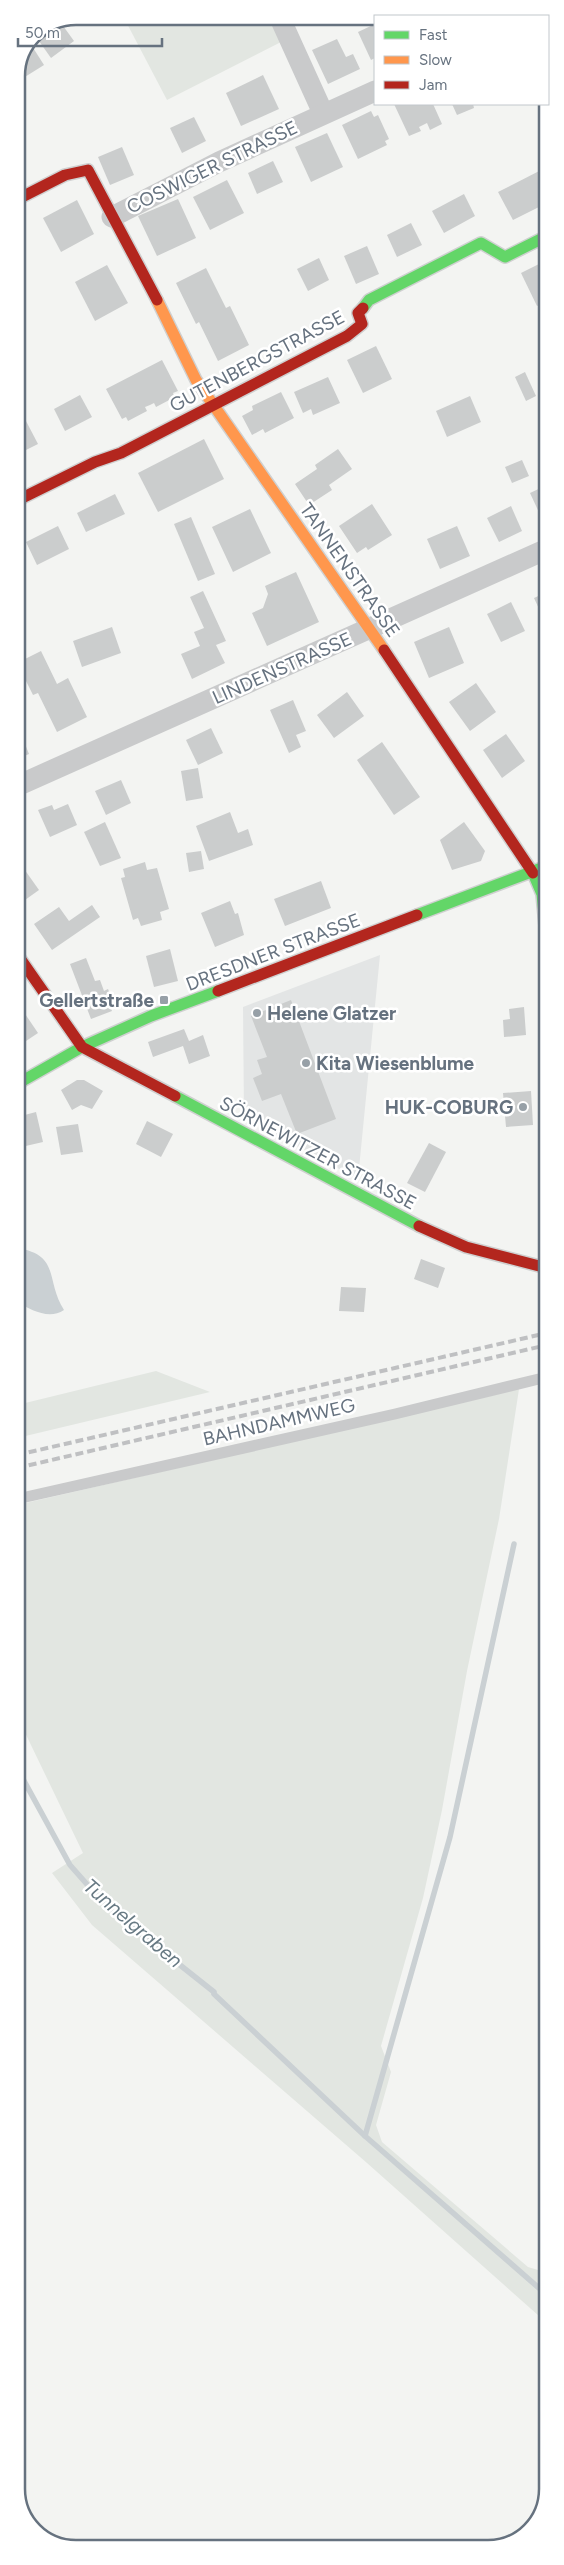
<svg xmlns="http://www.w3.org/2000/svg" width="564" height="2565" viewBox="0 0 564 2565" font-family="Figtree,sans-serif">
<style>
.built{fill:#e3e5e5}
.green{fill:#e2e6e1}
.water{fill:#cad0d3}
.lines{fill:none;stroke-linecap:round;stroke-linejoin:round}
.stream{stroke:#cad0d3;stroke-width:5.5}
.building{fill:#cbcdcd}
.fast-casing{stroke:#cfd0d0;stroke-width:14}
.slow-casing{stroke:#cfd0d0;stroke-width:14}
.jam-casing{stroke:#cfd0d0;stroke-width:14}
.lane{stroke:#c9cacb;stroke-width:11}
.street{stroke:#c9cacb;stroke-width:21}
.fast{stroke:#63d668;stroke-width:11}
.slow{stroke:#ff974d;stroke-width:11}
.jam{stroke:#b3261e;stroke-width:11}
.rail{stroke:#bfc0c2;stroke-width:4;stroke-dasharray:8 4;stroke-linecap:butt}
.poi-dot{fill:#97a0a7;stroke:#fff;stroke-width:2}
.labels{text-anchor:middle;dominant-baseline:central;stroke-width:5;stroke-linejoin:round;paint-order:stroke}
.street-label{font-size:19px;fill:#66727f;stroke:#fff}
.poi-label{font-size:19px;font-weight:bold;fill:#66727f;stroke:#fff;text-anchor:end}
.water-label{font-size:20px;font-style:italic;fill:#677983;stroke:#fff}
.rim{fill:none;stroke:#66727f;stroke-width:2.5}
</style>
<rect width="100%" height="100%" fill="#f3f4f2"/>
<polygon class="built" points="380,955 358,1179 244,1118 243,1007"/>
<g class="green">
<polygon points="123,16 267,16 281,42 167,100"/>
<polygon points="156,1371 210,1392 17,1438 17,1405"/>
<polygon points="519,1389 499,1519 467,1671 442,1810 423,1898 381,2046 391,2072 376,2125 382,2142 528,2267 548,2273 548,2324 367,2163 92,1925 52,1873 83,1853 17,1716 17,1505"/>
</g>
<path class="water" d="M17 1248C61 1255 45 1280 64 1310 49 1320 31 1310 17 1302Z"/>
<g class="lines">
<g class="stream">
<polyline points="17,1768 70,1865 92,1890 117,1915 214,1992"/>
<polyline points="214,1994 365,2136 548,2296"/>
<polyline points="365,2136 450,1837 514,1544"/>
</g>
</g>
<g class="building">
<polygon points="61,23 74,41 51,58 34,34"/>
<polygon points="375,24 375,58 371,60 358,32"/>
<polygon points="337,39 346,57 353,54 360,69 328,84 312,50"/>
<polygon points="30,43 44,65 20,80 17,75"/>
<polygon points="263,75 279,109 241,126 226,93"/>
<polygon points="394,104 433,104 442,124 430,130 427,123 419,127 421,131 409,136"/>
<polygon points="452,104 473,104 474,108 457,115"/>
<polygon points="371,111 374,117 378,115 389,139 385,141 387,145 358,159 342,125"/>
<polygon points="194,117 206,141 182,153 170,128"/>
<polygon points="327,133 343,167 311,182 295,147"/>
<polygon points="122,147 134,175 110,185 98,157"/>
<polygon points="273,161 283,182 257,194 248,173"/>
<polygon points="547,167 547,203 513,220 498,192"/>
<polygon points="227,180 244,213 210,230 193,197"/>
<polygon points="464,194 475,216 444,233 432,211"/>
<polygon points="178,199 196,238 157,256 138,216"/>
<polygon points="77,200 94,234 61,252 43,218"/>
<polygon points="411,223 422,245 397,257 387,235"/>
<polygon points="367,246 379,274 356,284 344,256"/>
<polygon points="319,258 329,280 308,291 297,269"/>
<polygon points="547,260 547,301 537,306 521,273"/>
<polygon points="107,265 128,303 95,321 75,282"/>
<polygon points="206,268 226,308 230,306 249,345 218,361 199,322 196,324 176,283"/>
<polygon points="376,346 392,379 363,393 347,360"/>
<polygon points="162,360 178,391 173,393 175,397 156,407 154,403 150,405 145,407 147,411 128,421 126,417 122,419 106,389"/>
<polygon points="525,372 536,396 526,401 515,377"/>
<polygon points="328,377 340,403 313,415 311,409 303,413 294,392"/>
<polygon points="281,392 294,418 265,433 263,429 252,435 242,416 253,410 252,406"/>
<polygon points="80,395 92,417 65,431 54,409"/>
<polygon points="470,396 481,422 447,437 436,411"/>
<polygon points="26,421 38,444 16,455 16,425"/>
<polygon points="204,439 224,479 158,512 138,473"/>
<polygon points="338,449 352,469 329,485 332,490 309,505 295,484 317,469 315,465"/>
<polygon points="522,460 529,476 512,483 505,467"/>
<polygon points="547,485 547,520 543,521 530,493"/>
<polygon points="115,494 125,514 86,532 77,513"/>
<polygon points="372,504 392,535 368,550 366,547 357,553 339,526"/>
<polygon points="511,506 522,531 499,542 487,518"/>
<polygon points="250,509 271,553 233,572 212,527"/>
<polygon points="191,517 215,574 198,581 174,524"/>
<polygon points="58,526 69,549 37,565 26,542"/>
<polygon points="457,526 470,556 440,569 427,539"/>
<polygon points="296,572 319,622 267,646 252,613 263,608 268,594 265,586"/>
<polygon points="203,591 226,641 216,645 225,663 192,679 181,654 200,646 194,632 204,628 190,597"/>
<polygon points="547,592 547,626 534,598"/>
<polygon points="511,602 525,631 501,642 487,614"/>
<polygon points="112,627 121,653 82,667 73,641"/>
<polygon points="449,627 464,663 429,678 414,642"/>
<polygon points="41,651 57,684 68,678 87,717 57,732 38,693 33,695 17,663"/>
<polygon points="476,683 496,712 470,731 449,702"/>
<polygon points="347,692 364,716 334,738 317,715"/>
<polygon points="293,700 306,731 296,735 301,747 289,753 270,710"/>
<polygon points="17,724 29,754 17,759"/>
<polygon points="211,728 223,753 198,765 186,740"/>
<polygon points="506,734 525,761 502,778 483,750"/>
<polygon points="382,742 420,797 394,815 357,760"/>
<polygon points="198,768 203,798 186,801 181,771"/>
<polygon points="121,780 131,803 106,815 95,791"/>
<polygon points="68,804 77,825 50,837 38,810 52,805 54,810"/>
<polygon points="230,812 238,833 248,829 253,845 209,861 196,826"/>
<polygon points="105,822 121,858 100,866 84,832"/>
<polygon points="464,822 485,851 481,861 452,870 440,840"/>
<polygon points="201,851 204,869 189,872 186,853"/>
<polygon points="145,862 147,870 157,868 169,909 160,912 162,920 141,926 138,918 133,920 121,878 125,877 123,869"/>
<polygon points="22,866 39,890 18,905 17,870"/>
<polygon points="321,881 331,908 285,926 274,899"/>
<polygon points="230,901 235,914 238,913 244,935 215,947 201,913"/>
<polygon points="92,905 100,917 52,950 34,924 59,907 69,921"/>
<polygon points="170,949 178,981 154,987 146,956"/>
<polygon points="86,958 95,981 100,980 104,991 108,989 112,999 108,1001 112,1011 91,1019 70,964"/>
<polygon points="291,1000 336,1119 297,1134 281,1094 262,1101 253,1078 262,1074 257,1060 267,1057 251,1016"/>
<polygon points="17,1002 38,1033 17,1047"/>
<polygon points="524,1007 526,1035 504,1037 503,1020 510,1019 509,1009"/>
<polygon points="184,1029 189,1041 203,1035 210,1056 189,1064 183,1046 153,1057 148,1042"/>
<polygon points="77,1080 84,1080 103,1091 92,1109 81,1105 72,1110 61,1090"/>
<polygon points="531,1091 533,1125 506,1127 503,1093"/>
<polygon points="36,1112 43,1142 17,1148 17,1117"/>
<polygon points="147,1121 173,1134 161,1157 136,1144"/>
<polygon points="78,1124 83,1152 61,1155 56,1127"/>
<polygon points="429,1143 446,1152 425,1192 407,1183"/>
<polygon points="421,1259 445,1268 438,1288 414,1279"/>
<polygon points="341,1287 366,1288 364,1312 339,1311"/>
</g>
<g class="lines">
<defs>
<g id="fast">
<polyline points="363,308 369,300 481,243 505,257 547,236"/>
<polyline points="533,873 542,894 547,945"/>
<polyline points="417,915 547,866"/>
<polyline points="17,1084 82,1047 151,1016 218,991"/>
<polyline points="175,1096 419,1226"/>
</g>
<polyline id="slow" points="157,300 196,380 384,650"/>
<g id="jam">
<polyline points="16,200 65,175 88,170 157,300"/>
<polyline points="16,501 95,462 121,453 347,336 362,324 358,313 363,308"/>
<polyline points="384,650 533,873"/>
<polyline points="17,954 82,1047 175,1096"/>
<polyline points="218,991 417,915"/>
<polyline points="419,1226 466,1247 547,1268"/>
</g>
</defs>
<use href="#fast" class="fast-casing"/>
<use href="#slow" class="slow-casing"/>
<use href="#jam" class="jam-casing"/>
<polyline class="lane" points="17,1499 395,1414 547,1377"/>
<g class="street">
<polyline points="279,16 323,113"/>
<polyline points="112,217 219,162 375,91"/>
<polyline points="17,786 547,549"/>
</g>
<use href="#fast" class="fast"/>
<use href="#slow" class="slow"/>
<use href="#jam" class="jam"/>
<g class="rail">
<polyline points="17,1455 547,1333"/>
<polyline points="17,1468 547,1345"/>
</g>
</g>
<g class="poi-dot">
<rect x="159" y="995" width="10" height="10" rx="2.5"/>
<circle cx="257" cy="1013" r="5"/>
<circle cx="306" cy="1063" r="5"/>
<circle cx="523" cy="1107" r="5"/>
</g>
<g class="labels">
<g class="street-label">
<text transform="translate(212 167) rotate(-26)">COSWIGER STRASSE</text>
<text transform="translate(257 361) rotate(-28)">GUTENBERGSTRASSE</text>
<text transform="translate(350 570) rotate(55)">TANNENSTRASSE</text>
<text transform="translate(282 668) rotate(-24)">LINDENSTRASSE</text>
<text transform="translate(273 952) rotate(-21)">DRESDNER STRASSE</text>
<text transform="translate(318 1153) rotate(28)">SÖRNEWITZER STRASSE</text>
<text transform="translate(279 1422) rotate(-13)">BAHNDAMMWEG</text>
</g>
<g class="poi-label">
<text x="154" y="1000">Gellertstraße</text>
<text x="267" y="1013" text-anchor="start">Helene Glatzer</text>
<text x="316" y="1063" text-anchor="start">Kita Wiesenblume</text>
<text x="513" y="1107">HUK-COBURG</text>
</g>
<g class="water-label">
<text transform="translate(133 1923) rotate(41)">Tunnelgraben</text>
</g>
</g>
<path d="M0 0H564V2565H0ZM76 25H488A51 51 0 0 1 539 76V2489A51 51 0 0 1 488 2540H76A51 51 0 0 1 25 2489V76A51 51 0 0 1 76 25Z" fill="#fff" fill-rule="evenodd"/>
<path class="rim" d="M76 25H488A51 51 0 0 1 539 76V2489A51 51 0 0 1 488 2540H76A51 51 0 0 1 25 2489V76A51 51 0 0 1 76 25Z"/>
<rect x="374" y="15" width="175" height="90" fill="#ffffff" stroke="#c2c7cc"/>
<rect x="384" y="31" width="25" height="8" fill="#63d668" stroke="#c2c7cc"/>
<text x="419" y="40" font-size="15" fill="#66727f">Fast</text>
<rect x="384" y="56" width="25" height="8" fill="#ff974d" stroke="#c2c7cc"/>
<text x="419" y="65" font-size="15" fill="#66727f">Slow</text>
<rect x="384" y="81" width="25" height="8" fill="#b3261e" stroke="#c2c7cc"/>
<text x="419" y="90" font-size="15" fill="#66727f">Jam</text>
<path d="M18 38v8h144v-8" fill="none" stroke="#66727f" stroke-width="2.5"/>
<text x="25" y="38" font-size="15" fill="#66727f" stroke="#ffffff" stroke-width="4" paint-order="stroke">50 m</text>
</svg>
